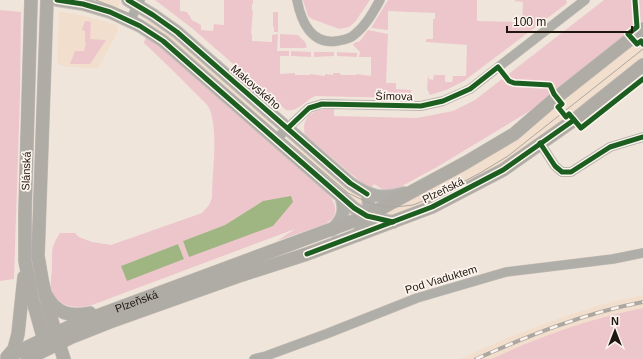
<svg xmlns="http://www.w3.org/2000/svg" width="643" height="359" viewBox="0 0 643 359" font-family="Helvetica,sans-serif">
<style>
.built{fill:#f2decc}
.green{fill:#edc6cc;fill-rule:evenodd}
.water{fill:#9fb582}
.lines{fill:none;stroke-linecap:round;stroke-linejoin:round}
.minor-casing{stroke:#c9c0b8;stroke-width:10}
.tertiary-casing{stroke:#c9c0b8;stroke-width:14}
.secondary-casing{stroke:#c9c0b8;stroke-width:14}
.minor{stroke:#afaea9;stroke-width:9}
.tertiary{stroke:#afaea9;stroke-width:12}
.secondary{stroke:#afaca6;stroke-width:13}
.tram{stroke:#aca7a0;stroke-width:1}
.rail-casing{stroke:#aca7a0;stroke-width:4}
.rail{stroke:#fcf4ed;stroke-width:2.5;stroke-dasharray:8;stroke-linecap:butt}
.cycleway-casing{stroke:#fcf4ed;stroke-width:8}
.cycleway{stroke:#1b5e20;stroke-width:5}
.labels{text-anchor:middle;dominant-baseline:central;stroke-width:3.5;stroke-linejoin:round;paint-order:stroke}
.street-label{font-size:11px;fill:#1e1710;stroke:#fcf4ed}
</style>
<rect width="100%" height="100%" fill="#f0e5db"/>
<g class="built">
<polygon points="80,0 118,0 120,2 117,9"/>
<polygon points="59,11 89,17 117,25 118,31 98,68 67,67 57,64"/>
<polygon points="150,16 274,123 271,128 144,24"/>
<polygon points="643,37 643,57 539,139 473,182 395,216 379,217 466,170 489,155"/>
<polygon points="296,143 363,195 363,211 293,148"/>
<polygon points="643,295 643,308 607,316 564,330 491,359 460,359 502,340 560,318 603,304"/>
</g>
<g class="green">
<path d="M155 0H180V11L187 12 192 20 201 25V30L213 31 214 24 224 25V0H253V4H252V11H253L251 34H252V41L272 42V35L278 34 277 51H289V56H280V74L295 73V75H310V74L325 76V74L333 75V73H340L341 75H356V74L371 76V57H359L360 52 353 45 354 43 360 41 368 30 388 34 386 83H396V89L411 90V96L410 98H400L315 96C306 100 297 113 286 110L193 29Z"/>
<polygon points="303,0 370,0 355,22 349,27 339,29 312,19 308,16"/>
<polygon points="388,0 482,0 477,0 477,21 522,22 523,2 515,1 515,0 566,0 567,2 566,4 464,81 446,90 430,95 427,89 428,75 429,79 433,80 434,75 445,75 445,82 452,82 453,76 466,76 467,45 426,42 426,39 433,39 433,19 435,19 435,13 388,11 388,30 371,28"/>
<path d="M604 0H643V23L538 106 437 167 402 186 389 190 382 189 374 184 371 188 367 187 305 135C300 114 317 108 334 109V116L417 118 453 111 475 100Z"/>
<polygon points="0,10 21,12 20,94 14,279 0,281"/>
<polygon points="273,12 278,12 278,32 274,32 274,27 273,27"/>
<polygon points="85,21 91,22 90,39 106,40 90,64 70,64 75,51 84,51 86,43 85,43 85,31 82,30"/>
<polygon points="280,34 298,35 305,42 307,47 305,48 280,48"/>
<path d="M146 35 161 45 329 195C338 207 338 216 325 224L277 241 295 229 92 305C77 309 56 308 51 289 50 283 52 274 52 267 52 250 51 247 60 233H75L79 237 92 242 111 245 202 213 209 205 212 198C212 173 218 137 211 113 209 104 200 98 194 92 178 75 161 59 144 43ZM263 201 189 256 183 241 225 225ZM178 244 184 259 121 266Z"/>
<polygon points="291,51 311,52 311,57 291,56"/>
<polygon points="314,52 334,52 334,56 314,57"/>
<polygon points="337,52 357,53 357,57 337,56"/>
<path d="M643 308V359H491C540 337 590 318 643 308Z"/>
</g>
<g class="water">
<polygon points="291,196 293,202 273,226 189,257 183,241 225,225 263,201"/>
<polygon points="178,244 184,259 127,281 121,266"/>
</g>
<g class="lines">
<defs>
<g id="minor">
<path d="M297 0C301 21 311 45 337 41 343 40 350 39 354 35 366 26 373 12 380 0"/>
<polyline points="130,21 140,0"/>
<polyline points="275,140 309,108 322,104 421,106 443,101 470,89 585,0"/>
<polyline points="540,143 555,166 562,172 571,172 610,147 643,137"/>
<polyline points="254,359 266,356 326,334 417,298 506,272 613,259 643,253"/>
</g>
<g id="tertiary">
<polyline points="57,0 83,4 110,12 140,26 163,41 354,208 367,216 393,222"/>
<path d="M128 0 153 15 177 32 350 183C369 196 382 200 404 193"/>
<path d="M332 230C343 219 346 211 341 196"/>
<path d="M358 235C365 221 372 210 367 194"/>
</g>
<g id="secondary">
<polyline points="31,0 25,213 25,261 33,301 46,348"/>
<path d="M47 0 38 256C43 292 52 325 64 359"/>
<path d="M46 295C56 314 70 317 90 313"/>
<polyline points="8,356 14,349 18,334 24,277"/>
<path id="s1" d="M7 357 75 324 367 216 465 163 514 134 557 97 643 29"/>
<polyline points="27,359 72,337 110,322 242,275 307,254 432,207 503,170 574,120 643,65"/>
</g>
</defs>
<use href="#minor" class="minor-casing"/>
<use href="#tertiary" class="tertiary-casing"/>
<use href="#secondary" class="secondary-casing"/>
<use href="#minor" class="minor"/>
<use href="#tertiary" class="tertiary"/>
<use href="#secondary" class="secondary"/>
<polyline class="tram" points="96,0 133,15 162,34 348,193 369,203 385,207 395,207 413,205 440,194 480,173 508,156 643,49"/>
<defs>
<path id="rail" d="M476 359C530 335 585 313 643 302"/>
</defs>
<use href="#rail" class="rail-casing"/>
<use href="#rail" class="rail"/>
<defs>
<g id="cycleway">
<polyline points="57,0 83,4 110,12 140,26 163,41 354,208 367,216 393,222"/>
<polyline points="128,0 153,15 177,32 350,183 367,194"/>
<polyline points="635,0 637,27 628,34 637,44 641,41 643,44"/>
<polyline points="288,128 309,108 322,104 421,106 443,101 470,89 498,67 509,81 514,83 550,85 554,94 562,104 558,107 566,117 569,114 581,128 643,79"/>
<polyline points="540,143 555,166 562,172 571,172 610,147 643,137"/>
<polyline points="307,254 432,207 503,170 574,120"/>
</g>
</defs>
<use href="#cycleway" class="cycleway-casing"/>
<use href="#cycleway" class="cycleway"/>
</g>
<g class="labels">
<g class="street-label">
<text transform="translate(256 87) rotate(41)">Makovského</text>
<text transform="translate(394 96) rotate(1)">Šímova</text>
<text transform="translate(26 171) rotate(-88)">Slánská</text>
<text transform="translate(443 190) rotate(-26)">Plzeňská</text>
<text transform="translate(441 279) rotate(-17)">Pod Viaduktem</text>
<text stroke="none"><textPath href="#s1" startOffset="141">Plzeňská</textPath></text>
</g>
</g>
<g transform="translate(615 331)" stroke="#fcf4ed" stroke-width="3" paint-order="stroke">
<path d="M0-3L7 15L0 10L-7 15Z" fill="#1e1710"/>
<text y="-6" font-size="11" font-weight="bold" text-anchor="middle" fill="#1e1710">N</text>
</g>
<path d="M507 26v6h125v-6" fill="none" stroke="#1e1710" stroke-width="2"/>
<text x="513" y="26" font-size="12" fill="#1e1710" stroke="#fcf4ed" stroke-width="3" paint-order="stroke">100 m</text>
</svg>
